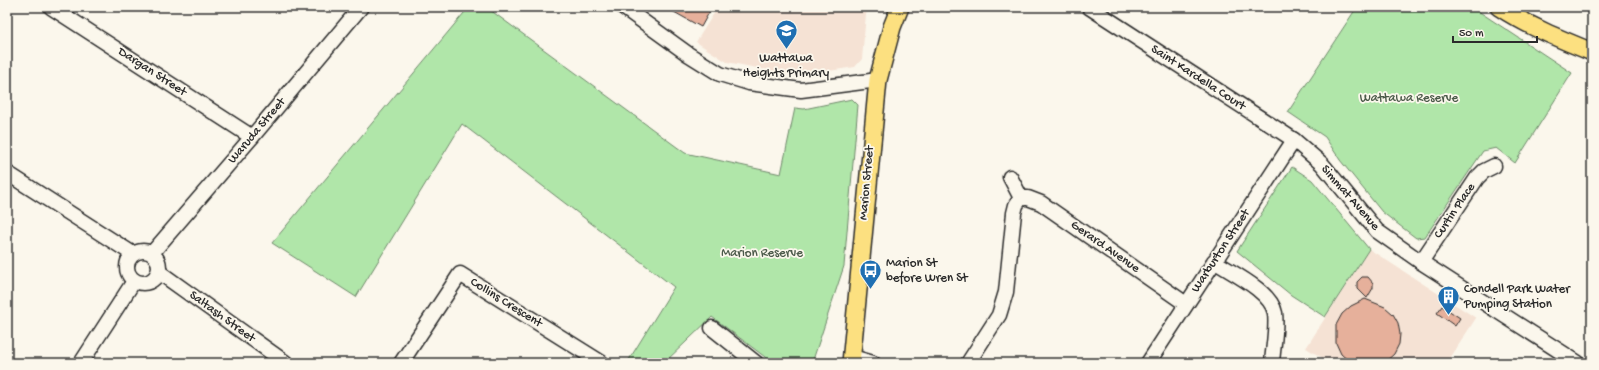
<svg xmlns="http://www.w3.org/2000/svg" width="1599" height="370" viewBox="0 0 1599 370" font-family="'Gochi Hand',sans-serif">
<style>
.built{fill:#f5e2d4}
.green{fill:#b0e6a9;stroke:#6e886a}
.building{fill:#e6b09b;stroke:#2b2b2b}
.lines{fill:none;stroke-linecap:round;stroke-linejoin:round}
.minor-casing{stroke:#2b2b2b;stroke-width:17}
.major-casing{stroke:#2b2b2b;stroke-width:20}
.minor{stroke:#fbf7ec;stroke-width:14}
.major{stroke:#fce080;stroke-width:17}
.labels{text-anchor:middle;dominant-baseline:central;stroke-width:3.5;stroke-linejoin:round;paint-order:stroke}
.poi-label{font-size:13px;fill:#2b2b2b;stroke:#fbf7ec;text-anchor:start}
.street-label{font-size:13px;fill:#2b2b2b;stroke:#fbf7ec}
.park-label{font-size:13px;fill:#4c5a4a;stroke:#fbf7ec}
</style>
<rect width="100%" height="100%" fill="#fbf7ec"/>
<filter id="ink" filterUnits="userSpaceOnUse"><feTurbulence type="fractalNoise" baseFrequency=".025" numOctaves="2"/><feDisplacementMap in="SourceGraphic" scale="8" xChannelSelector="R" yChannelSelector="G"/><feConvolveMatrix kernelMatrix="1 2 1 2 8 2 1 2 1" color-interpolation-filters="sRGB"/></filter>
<g filter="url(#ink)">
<g class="built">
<polygon points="718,7 870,7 866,14 862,59 855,67 796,76 727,62 696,42"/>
<polygon points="1369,249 1476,318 1447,363 1331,363 1306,348"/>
</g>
<g class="green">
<polygon points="469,7 486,7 685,153 781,174 795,108 804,109 852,99 858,105 844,266 812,363 773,363 712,317 664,363 627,363 674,287 462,124 356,297 272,243"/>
<polygon points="1357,7 1472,7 1572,73 1515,163 1496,148 1483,151 1425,237 1416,238 1382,212 1340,160 1325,137 1288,112"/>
<polygon points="1292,167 1312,180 1369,249 1325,317 1291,295 1237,251"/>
</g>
<g class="building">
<polygon points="665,7 712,7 701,27"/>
<polygon points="1362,277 1368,277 1373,283 1373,288 1367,298 1357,288 1357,282"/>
<polygon points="1365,299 1385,307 1393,314 1398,323 1400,334 1399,344 1394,354 1384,363 1351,363 1341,354 1336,343 1336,325 1342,314 1351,306"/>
<polygon points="1442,306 1460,318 1455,326 1437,313"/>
</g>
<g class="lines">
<defs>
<g id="minor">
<polyline points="51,7 252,137"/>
<polyline points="623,7 688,54 720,74 749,83 801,90 878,80"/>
<polyline points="1089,7 1294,140 1322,164 1377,231 1421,262 1578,363"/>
<polyline points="7,173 133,254"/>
<polyline points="1010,177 1021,198"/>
<circle cx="143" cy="267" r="16"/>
<polyline points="152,253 252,137 361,7"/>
<path d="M1214 261C1232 273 1271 291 1275 313 1277 329 1273 347 1272 363"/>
<polyline points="1421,262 1477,178 1484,171 1494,166"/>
<polyline points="159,272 286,363"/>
<polyline points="712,328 756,363"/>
<polyline points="852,357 873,363"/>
<polyline points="81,363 134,281"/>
<polyline points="401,363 460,274 602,363"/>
<polyline points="968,363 999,315 1006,292 1014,213 1016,205 1021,198 1028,198 1041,203 1186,304"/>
<polyline points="1148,363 1294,140"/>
</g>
<g id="major">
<path d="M1499 7C1528 26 1560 39 1592 52"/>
<polyline points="851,363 878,80 892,27 900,7"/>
</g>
</defs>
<use href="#minor" class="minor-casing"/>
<use href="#major" class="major-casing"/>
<use href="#minor" class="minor"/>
<use href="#major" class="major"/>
</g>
</g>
<defs>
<symbol id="school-pin" viewBox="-11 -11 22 30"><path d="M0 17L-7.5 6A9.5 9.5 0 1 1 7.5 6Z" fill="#1f6fb2" stroke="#fbf7ec"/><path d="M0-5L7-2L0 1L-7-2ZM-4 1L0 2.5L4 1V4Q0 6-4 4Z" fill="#fff"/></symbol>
<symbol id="bus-pin" viewBox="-11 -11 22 30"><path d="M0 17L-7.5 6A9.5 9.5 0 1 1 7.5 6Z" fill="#1f6fb2" stroke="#fbf7ec"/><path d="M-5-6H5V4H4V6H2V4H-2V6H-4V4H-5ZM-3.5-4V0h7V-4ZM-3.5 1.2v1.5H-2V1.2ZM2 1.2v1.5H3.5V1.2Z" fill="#fff"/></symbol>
<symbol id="building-pin" viewBox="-11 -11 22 30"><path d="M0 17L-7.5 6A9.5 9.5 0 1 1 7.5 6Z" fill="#1f6fb2" stroke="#fbf7ec"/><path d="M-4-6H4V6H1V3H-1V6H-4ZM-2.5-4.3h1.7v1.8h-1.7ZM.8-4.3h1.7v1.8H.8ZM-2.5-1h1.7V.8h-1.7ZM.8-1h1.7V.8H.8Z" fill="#fff"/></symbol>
</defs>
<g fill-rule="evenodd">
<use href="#school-pin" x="774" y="18" width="25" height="34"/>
<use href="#bus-pin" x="858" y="258" width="25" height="34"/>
<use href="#building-pin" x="1436" y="284" width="25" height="34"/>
</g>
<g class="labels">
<g class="poi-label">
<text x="786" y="58" text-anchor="middle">Wattawa<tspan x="786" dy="15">Heights Primary</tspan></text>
<text x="886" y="263">Marion St<tspan x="886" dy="15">before Wren St</tspan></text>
<text x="1464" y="289">Condell Park Water<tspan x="1464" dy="15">Pumping Station</tspan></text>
</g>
<g class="street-label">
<text transform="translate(152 72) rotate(33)">Dargan Street</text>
<text transform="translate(1198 78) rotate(33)">Saint Kardella Court</text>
<text transform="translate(257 131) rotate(-50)">Waruda Street</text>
<text transform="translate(867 183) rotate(-85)">Marion Street</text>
<text transform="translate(1350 198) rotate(49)">Simmat Avenue</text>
<text transform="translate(1455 211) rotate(-56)">Curtin Place</text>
<text transform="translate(1105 247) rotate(35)">Gerard Avenue</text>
<text transform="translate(1221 251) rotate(-57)">Warburton Street</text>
<text transform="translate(506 303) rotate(32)">Collins Crescent</text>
<text transform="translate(222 317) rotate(36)">Saltash Street</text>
</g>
<g class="park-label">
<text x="1409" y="98">Wattawa Reserve</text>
<text x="762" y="253">Marion Reserve</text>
</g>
</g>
<rect width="1599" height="370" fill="none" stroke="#fbf7ec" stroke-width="24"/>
<rect x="12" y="12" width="1575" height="346" fill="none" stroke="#2b2b2b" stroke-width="1.5" filter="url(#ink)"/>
<path d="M1453 36v6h84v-6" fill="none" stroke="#2b2b2b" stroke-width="2"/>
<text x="1459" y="36" font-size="12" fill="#2b2b2b" stroke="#fbf7ec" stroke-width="3" paint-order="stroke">50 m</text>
</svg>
